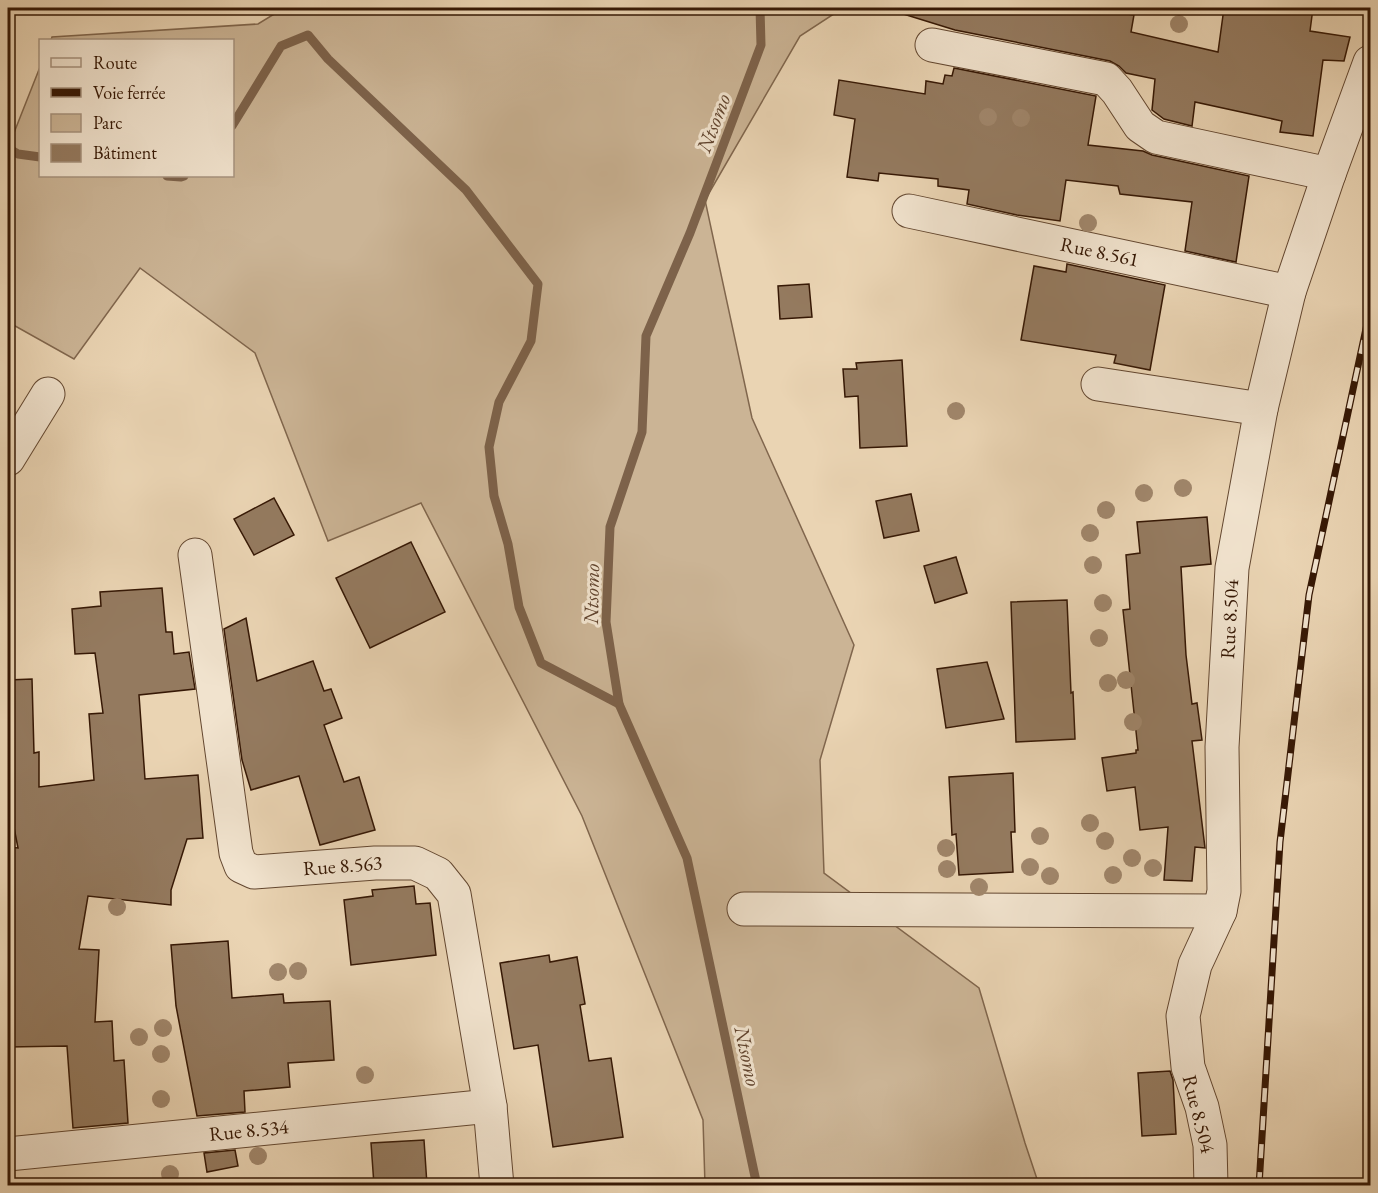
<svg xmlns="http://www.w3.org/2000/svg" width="1378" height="1193" viewBox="0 0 1378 1193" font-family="'EB Garamond',serif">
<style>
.green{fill:#cbb495;stroke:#80664d;stroke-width:1.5}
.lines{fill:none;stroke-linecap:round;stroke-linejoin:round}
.stream{stroke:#7d624a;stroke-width:9}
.building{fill:#947a5f;stroke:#361805;stroke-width:1.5}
.minor-casing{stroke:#634730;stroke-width:35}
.minor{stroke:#f1e3ce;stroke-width:33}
.rail-casing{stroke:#361805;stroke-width:7}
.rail{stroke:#f1e3ce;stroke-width:4.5;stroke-dasharray:14;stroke-linecap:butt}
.tree{fill:#a0866b}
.labels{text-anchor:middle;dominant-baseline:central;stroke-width:6;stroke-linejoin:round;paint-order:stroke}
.street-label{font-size:20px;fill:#361805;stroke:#f1e3ce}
.water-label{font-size:21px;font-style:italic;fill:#60432d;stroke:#f1e3ce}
</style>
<rect width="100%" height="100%" fill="#ead4b3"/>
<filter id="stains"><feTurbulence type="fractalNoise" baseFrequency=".00333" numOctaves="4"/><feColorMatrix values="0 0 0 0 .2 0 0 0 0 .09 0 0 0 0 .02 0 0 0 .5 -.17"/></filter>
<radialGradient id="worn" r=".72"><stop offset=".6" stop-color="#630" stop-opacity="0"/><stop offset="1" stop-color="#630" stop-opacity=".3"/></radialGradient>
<polygon class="green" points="284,8 843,8 800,36 705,200 752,418 854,645 820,760 824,873 979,988 1025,1143 1039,1185 705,1185 703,1120 582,816 421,503 328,541 255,353 140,268 74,359 8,322 8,148 40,67 40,176 232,176 232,40 51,40 52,37 258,24"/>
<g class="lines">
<g class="stream">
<polyline points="232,126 281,46 308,35 328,59 466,190 538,284 531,341 499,402 489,447 494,496 508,544 519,607 541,663 619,704"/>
<polyline points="8,148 18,154 40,157"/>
<polyline points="167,176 181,177 184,176"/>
<polyline points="757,1186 687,858 619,704 606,622 610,527 642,432 646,336 690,233 761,45 760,8"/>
</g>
</g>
<g class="building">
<polygon points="901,8 1086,8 1134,15 1131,32 1218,52 1224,8 1313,8 1310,31 1350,37 1344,61 1323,60 1313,136 1280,132 1282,121 1195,102 1192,126 1164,119 1152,110 1155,79 1126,73 1119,66 1110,61 955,30 900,13"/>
<polygon points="954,68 1096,96 1088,145 1143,151 1152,155 1249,176 1236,262 1185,251 1192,202 1120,194 1118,186 1066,180 1060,221 1017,215 967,204 969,190 938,186 938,179 879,173 878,181 847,177 855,119 834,115 839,80 925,94 926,81 943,84 945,75 952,76"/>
<polygon points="1067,264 1165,285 1150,370 1114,363 1116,355 1021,340 1034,266 1066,272"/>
<polygon points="809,284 812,317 780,319 778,286"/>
<polygon points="902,360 907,446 860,448 858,396 845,397 843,369 857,369 856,363"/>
<polygon points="911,494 919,531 884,538 876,501"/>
<polygon points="274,498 294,535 254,555 234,519"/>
<polygon points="1207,517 1211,564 1181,567 1186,655 1192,704 1197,703 1202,740 1192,741 1205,848 1195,847 1192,881 1164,880 1168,827 1140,830 1135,787 1107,791 1102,758 1136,753 1136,750 1138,750 1123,610 1130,609 1126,555 1140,553 1137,522"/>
<polygon points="411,542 445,612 370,648 336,578"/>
<polygon points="956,557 967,593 935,603 924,566"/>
<polygon points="162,588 166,632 172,632 174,654 189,652 195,689 139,695 145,779 198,775 203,838 187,839 171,890 171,905 88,896 79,949 99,950 95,1022 112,1021 114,1061 124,1060 128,1123 73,1128 67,1046 8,1047 8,847 18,848 8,797 8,680 32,679 34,753 39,752 39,787 94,780 89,714 103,713 95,653 75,654 72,609 101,606 100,592"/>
<polygon points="1067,600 1071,693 1073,692 1075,739 1016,742 1011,602"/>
<polygon points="246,618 257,681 313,661 324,691 331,689 342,718 324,725 344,782 359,777 375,830 320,845 299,776 251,790 242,760 224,629"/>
<polygon points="987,662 1004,719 946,728 937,669"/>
<polygon points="1013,773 1015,832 1011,832 1013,872 959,875 956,834 952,835 949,777"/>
<polygon points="414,886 416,904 430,903 436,955 351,965 344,900 373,896 372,890"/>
<polygon points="228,941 232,998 283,994 284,1003 330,1001 334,1060 288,1063 290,1087 244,1091 245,1112 197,1116 176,1006 171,945"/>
<polygon points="549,955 550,962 577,957 585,1004 580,1005 589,1061 611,1058 623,1137 553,1147 538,1045 514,1049 500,963"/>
<polygon points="1170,1071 1173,1080 1176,1134 1142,1136 1138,1073"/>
<polygon points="424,1140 427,1185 374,1185 371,1143"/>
<polygon points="235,1150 238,1166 207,1172 204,1153"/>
</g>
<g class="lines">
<defs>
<g id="minor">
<polyline points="932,45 1106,79 1117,91 1140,126 1156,137 1329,174"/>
<path id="s1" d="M909 211 1289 292"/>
<polyline points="1098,384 1261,409"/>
<polyline points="8,459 48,394"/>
<path id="s2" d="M195 555 236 853 241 866 254 872 375 863H415L438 874 454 894 490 1106 497 1186"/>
<polyline points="744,909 1220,911"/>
<path id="s3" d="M8 1154 490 1106"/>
<path id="s4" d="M1211 1186 1210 1145 1202 1107 1188 1067 1183 1016 1195 965 1220 911 1224 891 1222 747 1232 568 1261 409 1289 292 1329 174 1370 62"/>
</g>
</defs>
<use href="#minor" class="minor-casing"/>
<use href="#minor" class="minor"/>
<defs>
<polyline id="rail" points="1259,1186 1280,842 1309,595 1370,310"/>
</defs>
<use href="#rail" class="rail-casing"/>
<use href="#rail" class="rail"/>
</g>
<g class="tree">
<circle cx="1179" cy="24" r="9"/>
<circle cx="988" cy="117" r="9"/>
<circle cx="1021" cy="118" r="9"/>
<circle cx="1088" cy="223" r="9"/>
<circle cx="956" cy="411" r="9"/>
<circle cx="1183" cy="488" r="9"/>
<circle cx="1144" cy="493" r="9"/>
<circle cx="1106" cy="510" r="9"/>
<circle cx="1090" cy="533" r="9"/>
<circle cx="1093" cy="565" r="9"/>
<circle cx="1103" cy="603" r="9"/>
<circle cx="1099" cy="638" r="9"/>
<circle cx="1126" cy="680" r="9"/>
<circle cx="1108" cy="683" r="9"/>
<circle cx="1133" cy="722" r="9"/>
<circle cx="1090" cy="823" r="9"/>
<circle cx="1040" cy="836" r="9"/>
<circle cx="1105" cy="841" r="9"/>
<circle cx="946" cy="848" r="9"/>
<circle cx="1132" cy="858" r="9"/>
<circle cx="1030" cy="867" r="9"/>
<circle cx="1153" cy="868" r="9"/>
<circle cx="947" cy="869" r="9"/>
<circle cx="1113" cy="875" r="9"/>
<circle cx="1050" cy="876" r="9"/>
<circle cx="979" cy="887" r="9"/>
<circle cx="117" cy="907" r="9"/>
<circle cx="298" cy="971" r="9"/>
<circle cx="278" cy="972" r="9"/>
<circle cx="163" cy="1028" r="9"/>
<circle cx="139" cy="1037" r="9"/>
<circle cx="161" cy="1054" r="9"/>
<circle cx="365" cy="1075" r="9"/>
<circle cx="161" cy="1099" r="9"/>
<circle cx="258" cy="1156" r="9"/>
<circle cx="170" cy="1174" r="9"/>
</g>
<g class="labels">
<g class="street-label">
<text stroke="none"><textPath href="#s1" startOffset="195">Rue 8.561</textPath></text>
<text stroke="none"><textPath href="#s4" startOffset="578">Rue 8.504</textPath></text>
<text stroke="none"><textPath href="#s2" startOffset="418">Rue 8.563</textPath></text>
<text transform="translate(1199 1114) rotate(76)">Rue 8.504</text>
<text stroke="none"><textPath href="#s3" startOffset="242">Rue 8.534</textPath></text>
</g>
<g class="water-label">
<text transform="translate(713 123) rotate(-69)">Ntsomo</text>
<text transform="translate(591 594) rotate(-89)">Ntsomo</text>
<text transform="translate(748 1056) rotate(78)">Ntsomo</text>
</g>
</g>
<rect width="1378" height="1193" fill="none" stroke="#ead4b3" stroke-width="30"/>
<rect x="9" y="9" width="1360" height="1175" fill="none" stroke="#361805" stroke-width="3"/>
<rect x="15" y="15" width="1348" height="1163" fill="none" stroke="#361805" stroke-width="1.5"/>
<rect x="39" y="39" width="195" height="138" fill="#f1e3ce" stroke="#a6927e" stroke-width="1.5"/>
<rect x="51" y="58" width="30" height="9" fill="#f1e3ce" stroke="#a6927e" stroke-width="1.5"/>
<text x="93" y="69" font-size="18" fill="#361805">Route</text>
<rect x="51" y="88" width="30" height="9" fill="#361805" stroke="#a6927e" stroke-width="1.5"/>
<text x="93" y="99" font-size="18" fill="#361805">Voie ferrée</text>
<rect x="51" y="114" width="30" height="18" fill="#cbb495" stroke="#a6927e" stroke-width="1.5"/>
<text x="93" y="129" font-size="18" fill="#361805">Parc</text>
<rect x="51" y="144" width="30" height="18" fill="#947a5f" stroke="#a6927e" stroke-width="1.5"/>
<text x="93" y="159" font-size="18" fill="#361805">Bâtiment</text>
<rect width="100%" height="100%" filter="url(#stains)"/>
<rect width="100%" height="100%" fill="url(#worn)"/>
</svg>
